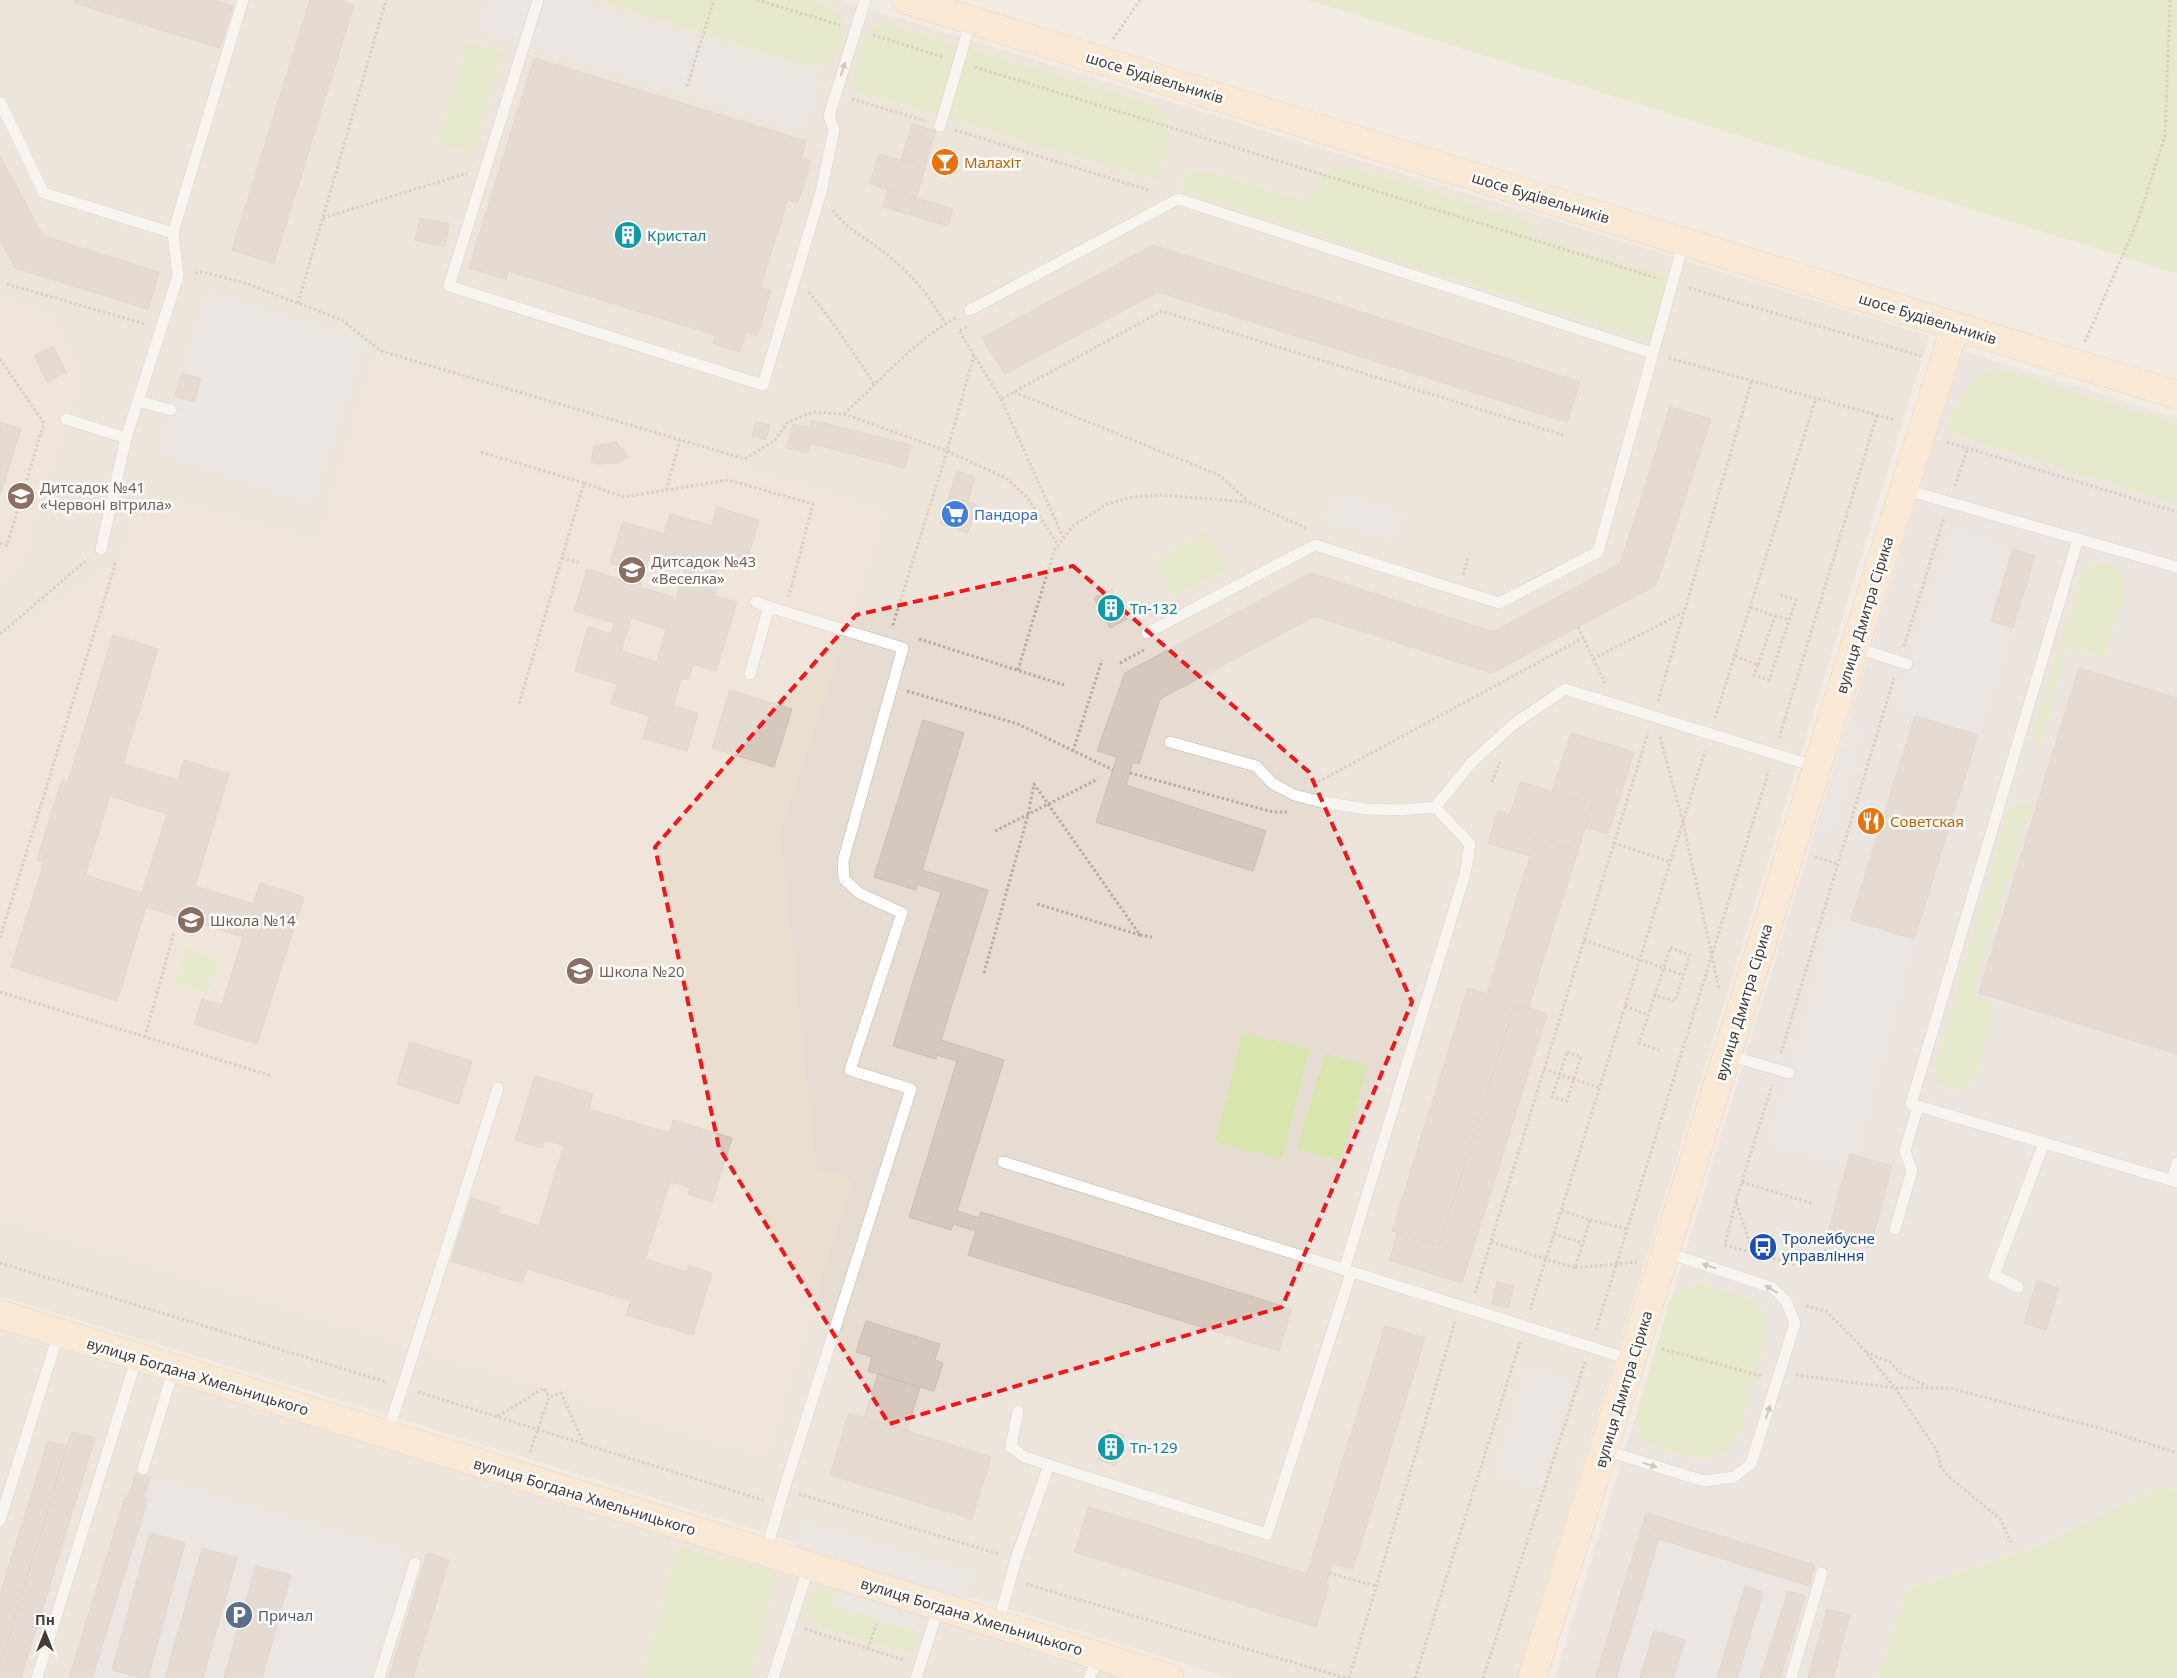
<svg xmlns="http://www.w3.org/2000/svg" width="2177" height="1678" viewBox="0 0 2177 1678" font-family="'Noto Sans',sans-serif">
<style>
.residential{fill:#e6dcd2}
.industrial{fill:#e4ddd9}
.education{fill:#ebdece}
.green{fill:#d7e6ad}
.parking{fill:#e3dfdd}
.building{fill:#d6c8bd;stroke:#cebbad;fill-rule:evenodd}
.lines{fill:none;stroke-linecap:round;stroke-linejoin:round}
.lane-casing{stroke:#c0b4aa;stroke-width:12}
.secondary-casing{stroke:#d5b996;stroke-width:29}
.path{stroke:#bfaa98;stroke-width:3;stroke-dasharray:2.5 2.5;stroke-linecap:butt}
.lane{stroke:#fff;stroke-width:11}
.secondary{stroke:#fee5c2;stroke-width:28}
.oneway{fill:#a29d9a}
.marked{fill:none;stroke:#f8151b;stroke-width:4;stroke-dasharray:10 6;stroke-linejoin:round}
.labels{text-anchor:middle;dominant-baseline:central;stroke-width:5;stroke-linejoin:round;paint-order:stroke}
.street-label{font-size:15px;fill:#443b34;stroke:#fff}
.food-label{font-size:15px;fill:#c56008;stroke:#fff;text-anchor:start}
.culture-label{font-size:15px;fill:#0d838f;stroke:#fff;text-anchor:start}
.education-label{font-size:15px;fill:#785e54;stroke:#fff;text-anchor:start}
.shop-label{font-size:15px;fill:#366cbe;stroke:#fff;text-anchor:start}
.transit-label{font-size:15px;fill:#164399;stroke:#fff;text-anchor:start}
.service-label{font-size:15px;fill:#4e5e75;stroke:#fff;text-anchor:start}
</style>
<rect width="100%" height="100%" fill="#f2ebe4"/>
<g class="residential">
<polygon points="0,0 840,0 1929,336 1517,1678 1230,1678 392,1416 0,1296"/>
<polygon points="0,1326 1132,1678 0,1678"/>
</g>
<polygon class="industrial" points="1962,351 2177,418 2177,1678 1555,1678"/>
<g class="education">
<polygon points="0,298 49,314 80,375 18,573 0,580"/>
<polygon points="375,355 884,511 780,835 816,1169 852,1180 766,1457 0,1219 0,648 3,638 121,560 143,491 319,542"/>
</g>
<g class="green">
<path d="M599 0H813C825 4 835 7 842 18 846 26 839 52 834 59 829 67 817 68 809 67Z"/>
<polygon points="1308,0 2177,0 2177,274"/>
<path d="M886 23 1155 105C1181 123 1164 156 1158 181L851 89C857 69 860 26 886 23Z"/>
<polygon points="468,42 503,52 473,154 438,143"/>
<path d="M1354 168 1534 223 1530 235 1669 277 1650 342 1182 191C1175 171 1197 171 1211 172L1311 202C1320 174 1324 169 1354 168Z"/>
<path d="M1994 367 2177 424V504L1979 443 1946 430C1957 399 1967 385 1994 367Z"/>
<polygon points="1207,531 1227,568 1174,596 1154,559"/>
<path d="M2097 563C2114 562 2125 574 2125 590L2105 658 2068 646 2041 747 2034 738V727L2081 575 2087 567Z"/>
<path d="M2022 802 2032 803 1972 995 1994 1002V1008C1989 1024 1979 1077 1969 1086 1957 1098 1935 1088 1935 1071 1935 1068 1937 1063 1937 1060L2007 813 2012 806Z"/>
<polygon points="187,949 218,959 207,993 176,983"/>
<polygon points="1243,1033 1310,1049 1282,1159 1215,1142"/>
<polygon points="1325,1053 1368,1066 1340,1161 1297,1149"/>
<path d="M1700 1284C1710 1286 1720 1289 1730 1292 1756 1300 1771 1306 1767 1337L1739 1434 1728 1450 1711 1459H1698L1667 1451 1646 1442 1641 1436 1636 1417 1670 1300C1679 1290 1686 1286 1700 1284Z"/>
<polygon points="2162,1487 2177,1492 2177,1678 1876,1678 1907,1589 2027,1550"/>
<polygon points="678,1546 778,1573 750,1678 642,1678"/>
<polygon points="822,1588 838,1589 833,1605 916,1631 918,1637 912,1654 802,1621 810,1596"/>
</g>
<g class="parking">
<polygon points="488,0 574,0 821,77 805,131 479,30"/>
<polygon points="207,291 366,342 311,503 157,452"/>
<polygon points="1332,493 1404,513 1396,540 1324,521"/>
<polygon points="1951,529 2013,549 1991,621 2013,628 1978,735 1893,709"/>
<polygon points="1849,723 1863,727 1834,829 1819,825"/>
<polygon points="1834,916 1914,939 1857,1156 1850,1154 1847,1163 1766,1144 1789,1073"/>
<polygon points="1526,1367 1571,1380 1539,1487 1495,1473"/>
<polygon points="136,1473 407,1552 368,1678 69,1678"/>
<polygon points="1646,1513 1815,1565 1780,1678 1595,1678"/>
<polygon points="803,1521 974,1574 965,1603 794,1550"/>
<polygon points="838,1589 922,1614 916,1631 832,1605"/>
</g>
<g class="building">
<polygon points="75,0 214,0 233,6 220,48 74,3"/>
<polygon points="310,0 339,0 354,5 274,263 232,250"/>
<polygon points="534,58 806,141 801,158 811,161 798,203 788,200 760,287 771,291 757,336 746,332 740,352 713,343 715,335 508,271 506,279 469,268"/>
<polygon points="912,124 936,131 925,167 901,160"/>
<polygon points="879,154 925,167 916,198 870,184"/>
<polygon points="0,156 43,236 159,272 148,309 15,268 0,239"/>
<polygon points="888,189 916,198 911,215 883,207"/>
<polygon points="916,198 953,209 948,226 911,215"/>
<polygon points="420,218 449,224 445,247 415,240"/>
<polygon points="1153,245 1580,382 1567,422 1158,292 1005,374 982,338"/>
<polygon points="53,346 66,372 47,382 34,355"/>
<polygon points="182,373 201,379 194,402 175,396"/>
<polygon points="1670,407 1711,419 1656,585 1492,673 1315,616 1160,699 1139,764 1133,762 1126,785 1266,831 1253,871 1096,822 1117,757 1097,751 1125,673 1311,573 1493,632 1621,563"/>
<polygon points="812,420 911,445 905,468 810,443 808,453 787,448 793,424 810,428"/>
<polygon points="0,422 21,429 0,495"/>
<polygon points="756,422 770,425 766,440 752,436"/>
<polygon points="616,442 629,457 617,463 599,464 591,462 594,446"/>
<polygon points="957,471 975,477 968,502 949,496"/>
<polygon points="949,496 977,505 968,533 940,524"/>
<path d="M717 507 759 520 746 563 721 555 714 577 719 578 714 596 737 602 716 671 693 664 688 680 682 678 673 706 698 713 687 751 643 738 650 716 611 704 617 684 575 671 588 627 611 634 614 623 574 611 587 569 629 582 632 570 610 563 623 522 664 534 670 514 712 526ZM650 554 686 565 676 598 640 587ZM631 618 666 629 657 662 621 651Z"/>
<polygon points="2013,549 2035,556 2013,628 1991,621"/>
<polygon points="1112,589 1127,619 1110,628 1094,598"/>
<path d="M113 635 158 649 123 764 178 780 184 760 229 774 195 886 253 904 260 883 304 897 257 1044 194 1024 202 999 222 1005 243 937 146 907 117 1001 11 967 44 862 37 860 50 818 62 780 68 782ZM110 796 167 814 142 893 85 875Z"/>
<polygon points="2079,668 2177,698 2177,1054 1979,993"/>
<polygon points="730,690 792,709 774,767 712,748"/>
<polygon points="1915,716 1978,735 1914,939 1851,920"/>
<polygon points="923,720 964,733 922,870 988,890 941,1040 1004,1060 957,1211 979,1218 981,1212 1292,1309 1279,1351 968,1255 976,1231 953,1224 951,1230 909,1217 957,1061 937,1055 936,1059 893,1046 941,892 917,884 916,890 874,877"/>
<polygon points="1571,733 1634,752 1608,834 1585,827 1592,804 1552,792"/>
<polygon points="1521,782 1592,804 1578,850 1536,837 1530,856 1488,843 1498,811 1510,815"/>
<polygon points="1536,837 1578,850 1528,1008 1515,1004 1439,1246 1392,1231 1468,988 1487,994"/>
<polygon points="1515,1004 1547,1014 1462,1283 1389,1260 1398,1233 1439,1246"/>
<polygon points="410,1042 472,1061 458,1104 397,1084"/>
<polygon points="535,1076 593,1094 589,1109 669,1133 673,1120 732,1138 712,1202 688,1194 690,1188 670,1181 645,1259 686,1272 689,1266 712,1273 693,1335 626,1315 631,1301 527,1269 522,1283 451,1261 471,1198 500,1207 498,1213 539,1226 564,1146 545,1140 542,1148 515,1140"/>
<polygon points="1850,1154 1892,1166 1870,1248 1827,1236"/>
<polygon points="2037,1281 2059,1288 2046,1330 2024,1323"/>
<polygon points="1497,1282 1514,1286 1508,1308 1492,1304"/>
<polygon points="866,1321 940,1344 935,1360 943,1363 934,1391 868,1371 872,1357 856,1352"/>
<polygon points="1385,1326 1425,1338 1353,1569 1332,1563 1326,1584 1329,1585 1316,1627 1075,1552 1088,1507 1307,1574"/>
<polygon points="878,1374 920,1387 907,1431 864,1418"/>
<polygon points="849,1413 991,1457 972,1519 830,1475"/>
<polygon points="1107,1430 1124,1435 1115,1465 1098,1460"/>
<polygon points="72,1432 95,1438 21,1678 0,1678 0,1665"/>
<polygon points="48,1441 67,1446 0,1665 0,1595"/>
<polygon points="136,1473 150,1477 144,1497 130,1493"/>
<polygon points="128,1493 148,1499 92,1678 69,1678 125,1498 127,1499"/>
<polygon points="1646,1513 1815,1565 1809,1586 1640,1533"/>
<polygon points="150,1533 185,1543 148,1678 142,1678 112,1670"/>
<polygon points="1640,1533 1659,1539 1616,1678 1595,1678"/>
<polygon points="202,1548 237,1558 203,1678 165,1678"/>
<polygon points="427,1553 449,1560 413,1678 389,1678"/>
<polygon points="256,1566 291,1575 262,1678 224,1678"/>
<polygon points="1745,1586 1763,1592 1737,1678 1717,1678"/>
<polygon points="1788,1591 1805,1596 1780,1678 1760,1678"/>
<polygon points="1827,1609 1850,1615 1833,1678 1808,1678"/>
<polygon points="1654,1631 1685,1640 1673,1678 1640,1678"/>
</g>
<g class="lines">
<defs>
<g id="lane">
<polyline points="538,0 449,286 763,385 821,192 834,130 829,116 865,0"/>
<polyline points="0,102 44,193 173,233 243,0"/>
<polyline points="940,126 971,20"/>
<polyline points="970,310 1178,199 1652,353"/>
<polyline points="138,401 171,410"/>
<polyline points="66,419 126,438"/>
<polyline points="1903,489 2078,539 1911,1104 2177,1182"/>
<polyline points="2078,539 2177,567"/>
<polyline points="101,549 126,438 178,276 173,233"/>
<polyline points="756,602 769,607 903,648 843,861 844,879 859,893 902,913 850,1070 911,1089 784,1489 766,1552"/>
<polyline points="1147,633 1315,545 1499,603 1598,552 1684,241"/>
<polyline points="1854,647 1907,664"/>
<polyline points="750,674 769,607"/>
<polyline points="1170,742 1256,766 1272,783 1294,795 1322,802 1366,809 1402,810 1435,807 1472,762 1514,724 1565,689 1817,767"/>
<polyline points="1727,1055 1789,1073"/>
<polyline points="1003,1162 1632,1360"/>
<polyline points="2172,1180 2177,1163"/>
<polyline points="1895,1229 1912,1171 1905,1151 1918,1106"/>
<polyline points="1344,1270 1465,874 1470,844 1435,807"/>
<polyline points="2018,1287 1994,1275 2044,1143"/>
<polyline points="1018,1411 1011,1447 1025,1457 1049,1465"/>
<polyline points="387,1435 498,1088"/>
<polyline points="1604,1450 1704,1481 1734,1477 1751,1464 1795,1323 1786,1301 1773,1288 1665,1252"/>
<polyline points="143,1469 174,1368"/>
<polyline points="0,1520 59,1332"/>
<polyline points="998,1624 1016,1559 1049,1465 1267,1534 1351,1273"/>
<polyline points="37,1678 137,1357"/>
<polyline points="379,1678 415,1563"/>
<polyline points="773,1678 809,1566"/>
<polyline points="916,1678 939,1606"/>
<polyline points="1089,1678 1100,1656"/>
<polyline points="1791,1678 1822,1573"/>
</g>
<g id="secondary">
<polyline points="906,0 2177,395"/>
<polyline points="0,1314 1170,1678"/>
<polyline points="1532,1678 1955,326"/>
</g>
</defs>
<use href="#lane" class="lane-casing"/>
<use href="#secondary" class="secondary-casing"/>
<g class="path">
<polyline points="757,0 840,25"/>
<polyline points="873,35 943,57"/>
<polyline points="1113,39 1140,0"/>
<polyline points="975,67 1657,278"/>
<polyline points="687,86 714,0"/>
<polyline points="852,99 925,121"/>
<polyline points="955,130 1151,191"/>
<path d="M833 210C848 231 867 238 886 254 914 276 927 293 945 323"/>
<polyline points="323,218 467,173"/>
<polyline points="195,273 202,272 245,283 342,320 381,351 745,459 775,440 788,422 813,412 844,414 947,451 892,628"/>
<polyline points="7,284 145,324"/>
<polyline points="1689,288 1921,356"/>
<polyline points="809,292 838,330 875,385"/>
<polyline points="298,303 386,0"/>
<polyline points="967,327 959,331 1001,399 1162,311 1563,435"/>
<polyline points="2085,342 2138,220 2165,136 2170,0"/>
<polyline points="974,355 947,451 1006,478 1027,497 1058,545"/>
<polyline points="1669,358 1895,420"/>
<polyline points="0,359 44,423 7,545 0,543"/>
<polyline points="1014,392 1219,475 1248,501"/>
<polyline points="1001,399 1063,537"/>
<path d="M844 414C880 381 914 341 957 317"/>
<polyline points="1947,442 2177,512"/>
<polyline points="481,452 584,483 519,704"/>
<polyline points="584,483 624,497 728,480 813,504 789,596"/>
<polyline points="1955,486 1967,449"/>
<polyline points="666,490 680,440"/>
<polyline points="562,558 581,563"/>
<polyline points="1463,575 1468,557"/>
<polyline points="1775,616 1789,620"/>
<polyline points="1578,627 1605,683"/>
<polyline points="0,634 88,559"/>
<polyline points="919,639 1064,685"/>
<polyline points="1904,646 1944,518"/>
<polyline points="1735,656 1758,665 1775,616 1750,607"/>
<polyline points="1593,659 1684,612"/>
<polyline points="1120,663 1144,650"/>
<polyline points="1758,665 1754,675 1769,680 1796,600 1777,594"/>
<polyline points="1018,670 1054,551 1073,526 1107,504 1133,497 1161,495 1248,502 1308,529"/>
<polyline points="907,691 1018,724 1113,770"/>
<polyline points="1658,701 1752,380"/>
<polyline points="1715,718 1816,398"/>
<polyline points="1660,737 1683,822 1719,989"/>
<polyline points="1779,738 1877,415"/>
<polyline points="1073,751 1102,660"/>
<polyline points="1130,773 1273,812 1287,812"/>
<polyline points="1318,782 1583,638"/>
<polyline points="1492,782 1500,762"/>
<polyline points="995,831 1098,779"/>
<polyline points="1614,843 1671,862"/>
<polyline points="1815,857 1838,864"/>
<polyline points="1140,935 1152,937"/>
<polyline points="0,938 115,565 112,562"/>
<polyline points="1584,940 1683,975"/>
<polygon points="1670,948 1690,955 1675,1001 1655,995"/>
<polyline points="984,973 1028,815 1034,784 1140,935 1037,904"/>
<polyline points="0,992 272,1076"/>
<polyline points="1655,995 1639,1043 1659,1050"/>
<polyline points="1625,1006 1648,1015"/>
<polyline points="145,1037 174,932"/>
<polygon points="1567,1052 1581,1057 1567,1101 1552,1097"/>
<polyline points="1781,1053 1894,678"/>
<polyline points="1544,1069 1600,1088"/>
<polyline points="1742,1182 1814,1204"/>
<polyline points="1736,1201 1725,1245 1793,1264 1828,1249"/>
<polyline points="1590,1220 1627,1229"/>
<polyline points="1554,1234 1583,1243"/>
<polyline points="1491,1242 1575,1268 1590,1220 1561,1210"/>
<polyline points="1753,1253 1736,1201 1772,1085"/>
<polyline points="0,1263 386,1382"/>
<polyline points="1575,1268 1637,1262"/>
<polyline points="1475,1293 1648,733"/>
<polyline points="1806,1306 1826,1311 1859,1344 1895,1388 1950,1388 2103,1429 2177,1453"/>
<polyline points="1530,1310 1705,751"/>
<polyline points="1596,1330 1769,770"/>
<polyline points="1662,1349 1762,1376"/>
<polyline points="1866,1352 1890,1362 1900,1373 1927,1386"/>
<polyline points="1796,1375 1895,1388 1937,1451 1941,1467 1948,1476 2000,1519 2011,1542"/>
<polyline points="418,1392 763,1500"/>
<polyline points="498,1416 544,1388 549,1397"/>
<polyline points="530,1452 549,1397 561,1393 584,1444"/>
<polyline points="799,1494 999,1554"/>
<polyline points="1329,1573 1376,1586"/>
<polyline points="1026,1584 1346,1678"/>
<polyline points="805,1629 904,1660"/>
<polyline points="868,1649 876,1624"/>
<polyline points="1349,1678 1455,1322"/>
<polyline points="1415,1678 1520,1342"/>
<polyline points="1483,1678 1585,1362"/>
</g>
<use href="#lane" class="lane"/>
<use href="#secondary" class="secondary"/>
</g>
<defs><path id="oneway-solid" d="M-6-.8H1V-3.2L6.5 0L1 3.2V.8H-6Z" transform="scale(1.25)"/></defs>
<g class="oneway">
<use href="#oneway-solid" transform="translate(843 69) rotate(-72)"/>
<use href="#oneway-solid" transform="translate(1709 1266) rotate(-162)"/>
<use href="#oneway-solid" transform="translate(1771 1289) rotate(-149)"/>
<use href="#oneway-solid" transform="translate(1768 1412) rotate(-72)"/>
<use href="#oneway-solid" transform="translate(1650 1465) rotate(18)"/>
</g>
<path d="M0 0H2177V1678H0ZM1073 566 1309 772 1412 1002 1282 1307 889 1424 719 1148 655 847 856 615Z" fill="#f2ebe4" fill-opacity=".55" fill-rule="evenodd"/>
<path class="marked" d="M1073 566 1309 772 1412 1002 1282 1307 889 1424 719 1148 655 847 856 615Z"/>
<defs>
<symbol id="bar-disc" viewBox="-11 -11 22 22"><circle r="9.5" fill="#e8710a" stroke="#fff"/><path d="M-6-5H6L.8 .8V4.5H3.5V6h-7V4.5H-.8V.8Z" fill="#fff"/></symbol>
<symbol id="building-disc" viewBox="-11 -11 22 22"><circle r="9.5" fill="#0f9aa8" stroke="#fff"/><path d="M-4-6H4V6H1V3H-1V6H-4ZM-2.5-4.3h1.7v1.8h-1.7ZM.8-4.3h1.7v1.8H.8ZM-2.5-1h1.7V.8h-1.7ZM.8-1h1.7V.8H.8Z" fill="#fff"/></symbol>
<symbol id="school-disc" viewBox="-11 -11 22 22"><circle r="9.5" fill="#8d6e63" stroke="#fff"/><path d="M0-5L7-2L0 1L-7-2ZM-4 1L0 2.5L4 1V4Q0 6-4 4Z" fill="#fff"/></symbol>
<symbol id="supermarket-disc" viewBox="-11 -11 22 22"><circle r="9.5" fill="#3f7fe0" stroke="#fff"/><path d="M-6-5.5h2.5l.6 2H6L4.5 2H-2.5L-4.4-4H-6ZM-1.5 3.2a1.3 1.3 0 1 0 .1 0ZM3 3.2a1.3 1.3 0 1 0 .1 0Z" fill="#fff"/></symbol>
<symbol id="restaurant-disc" viewBox="-11 -11 22 22"><circle r="9.5" fill="#e8710a" stroke="#fff"/><path d="M-5-6h1v4h1v-4h1v4h1v-4h1v5L-1.5 .5V6h-2V.5L-5-1ZM5-6V6H3V1.5H1.5Q1.5-4 5-6Z" fill="#fff"/></symbol>
<symbol id="bus-disc" viewBox="-11 -11 22 22"><circle r="9.5" fill="#1a4fb4" stroke="#fff"/><path d="M-5-6H5V4H4V6H2V4H-2V6H-4V4H-5ZM-3.5-4V0h7V-4ZM-3.5 1.2v1.5H-2V1.2ZM2 1.2v1.5H3.5V1.2Z" fill="#fff"/></symbol>
<symbol id="parking-disc" viewBox="-11 -11 22 22"><circle r="9.5" fill="#5c6f8a" stroke="#fff"/><path d="M-3.5-5.5H1a3.5 3.5 0 0 1 0 7H-1V5.5H-3.5ZM-1-3.4V-.6H.8a1.4 1.4 0 0 0 0-2.8Z" fill="#fff"/></symbol>
</defs>
<g fill-rule="evenodd">
<use href="#bar-disc" x="929" y="146" width="32" height="32"/>
<use href="#building-disc" x="612" y="219" width="32" height="32"/>
<use href="#school-disc" x="5" y="480" width="32" height="32"/>
<use href="#supermarket-disc" x="939" y="498" width="32" height="32"/>
<use href="#school-disc" x="616" y="554" width="32" height="32"/>
<use href="#building-disc" x="1095" y="592" width="32" height="32"/>
<use href="#restaurant-disc" x="1855" y="805" width="32" height="32"/>
<use href="#school-disc" x="175" y="904" width="32" height="32"/>
<use href="#school-disc" x="564" y="955" width="32" height="32"/>
<use href="#bus-disc" x="1747" y="1231" width="32" height="32"/>
<use href="#building-disc" x="1095" y="1431" width="32" height="32"/>
<use href="#parking-disc" x="223" y="1599" width="32" height="32"/>
</g>
<g class="labels">
<g class="street-label">
<text transform="translate(1155 77) rotate(17)">шосе Будівельників</text>
<text transform="translate(1541 197) rotate(17)">шосе Будівельників</text>
<text transform="translate(1928 318) rotate(17)">шосе Будівельників</text>
<text transform="translate(1864 615) rotate(-73)">вулиця Дмитра Сірика</text>
<text transform="translate(1743 1002) rotate(-73)">вулиця Дмитра Сірика</text>
<text transform="translate(198 1376) rotate(17)">вулиця Богдана Хмельницького</text>
<text transform="translate(1623 1389) rotate(-73)">вулиця Дмитра Сірика</text>
<text transform="translate(585 1496) rotate(17)">вулиця Богдана Хмельницького</text>
<text transform="translate(972 1616) rotate(17)">вулиця Богдана Хмельницького</text>
</g>
<g class="food-label">
<text x="964" y="162">Малахіт</text>
<text x="1890" y="821">Советская</text>
</g>
<g class="culture-label">
<text x="647" y="235">Кристал</text>
<text x="1130" y="608">Тп-132</text>
<text x="1130" y="1447">Тп-129</text>
</g>
<g class="education-label">
<text x="40" y="487">Дитсадок №41<tspan x="40" dy="17">«Червоні вітрила»</tspan></text>
<text x="651" y="561">Дитсадок №43<tspan x="651" dy="17">«Веселка»</tspan></text>
<text x="210" y="920">Школа №14</text>
<text x="599" y="971">Школа №20</text>
</g>
<g class="shop-label">
<text x="974" y="514">Пандора</text>
</g>
<g class="transit-label">
<text x="1782" y="1238">Тролейбусне<tspan x="1782" dy="17">управління</tspan></text>
</g>
<g class="service-label">
<text x="258" y="1615">Причал</text>
</g>
</g>
<g transform="translate(45 1633)" stroke="#ffffff" stroke-width="4" paint-order="stroke">
<path d="M0-4L9 19L0 12L-9 19Z" fill="#443b34"/>
<text y="-8" font-size="14" font-weight="bold" text-anchor="middle" fill="#443b34">Пн</text>
</g>
</svg>
